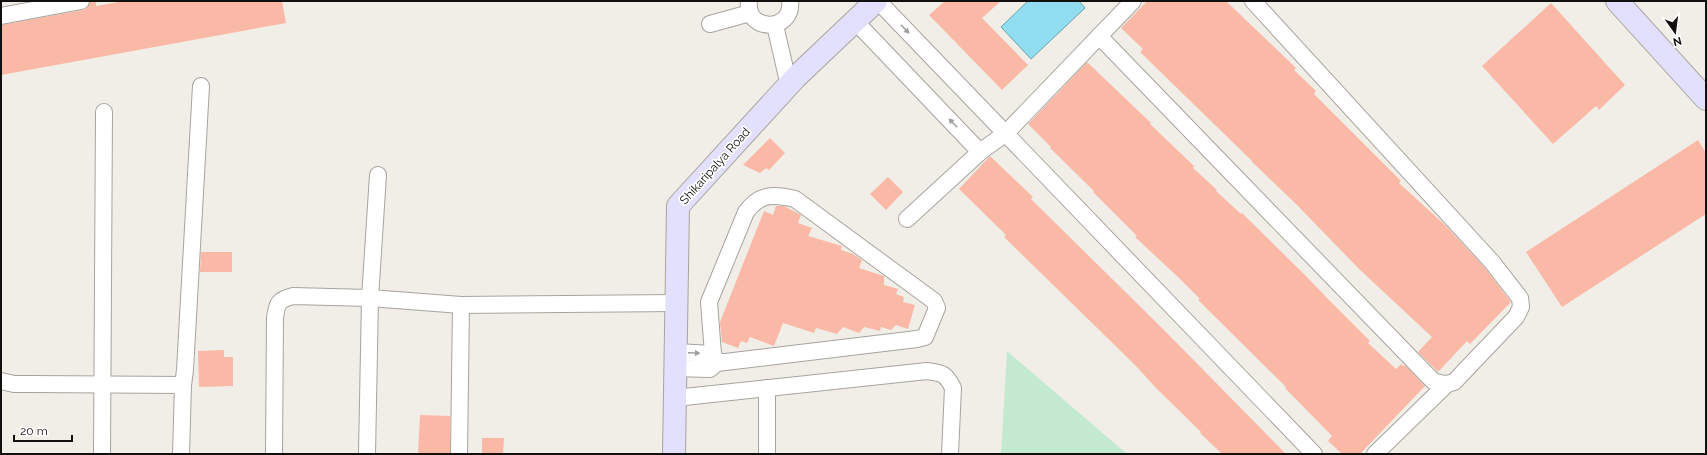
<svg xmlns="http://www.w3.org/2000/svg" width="1707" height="455" viewBox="0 0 1707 455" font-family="Raleway,sans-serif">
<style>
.green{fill:#c3e9d1}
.water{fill:#90deef;stroke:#6aa0ac}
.building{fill:#fab9a6}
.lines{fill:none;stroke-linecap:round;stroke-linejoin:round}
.street-casing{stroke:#a7a49f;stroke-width:18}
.secondary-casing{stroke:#a7a49f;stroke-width:24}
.street{stroke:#fff;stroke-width:16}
.secondary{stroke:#e3e0fd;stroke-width:22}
.oneway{fill:#a09f9f}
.labels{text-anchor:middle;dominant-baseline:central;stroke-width:3.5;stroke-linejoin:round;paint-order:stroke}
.street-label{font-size:12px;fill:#11100e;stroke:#fff}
</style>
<rect width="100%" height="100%" fill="#f1eee8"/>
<polygon class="green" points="1007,351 1127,454 1001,454"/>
<polygon class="water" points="1028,1 1079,1 1085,8 1031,59 1001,27"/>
<g class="building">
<polygon points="90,1 96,1 96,6 124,1 282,1 286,23 1,75 1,25 83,10 87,8"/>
<polygon points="945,1 1001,1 982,18 1028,65 1002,90 929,15"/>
<polygon points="1147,1 1226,1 1296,68 1294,70 1316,91 1314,94 1401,181 1399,183 1446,226 1485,268 1511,302 1470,344 1467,341 1438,372 1418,352 1432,337 1359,269 1296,204 1252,162 1252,161 1140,52 1143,49 1121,28"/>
<polygon points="1551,3 1625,85 1599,110 1596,106 1553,144 1482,66"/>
<polygon points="1087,62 1151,123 1150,124 1194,166 1193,168 1217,190 1216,191 1241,214 1242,213 1306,276 1327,298 1370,341 1368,343 1396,369 1401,364 1403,366 1405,365 1425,386 1360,454 1342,454 1328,441 1332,436 1285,388 1286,387 1198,300 1200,299 1179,278 1135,237 1137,236 1093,192 1094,191 1050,148 1051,147 1028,124"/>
<polygon points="770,138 785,153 769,170 766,168 760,173 743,165"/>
<polygon points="1698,140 1706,153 1706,214 1562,307 1526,252"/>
<polygon points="990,156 1033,197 1031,199 1163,329 1286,454 1222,454 1200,433 1201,432 1156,388 1135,365 1004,237 1006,235 959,189"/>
<polygon points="888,177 903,192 886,210 870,194"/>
<polygon points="776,206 784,206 801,215 798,223 812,228 808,236 842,246 841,250 853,254 862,260 859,268 884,276 884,285 898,289 896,294 904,297 903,302 915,305 908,329 896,325 891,330 881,327 880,331 864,327 859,333 843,327 837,334 816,328 814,333 783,323 774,346 750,337 747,343 741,341 738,348 722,342 720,322 764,211 773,215"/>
<polygon points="201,252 232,252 232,272 200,272"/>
<polygon points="224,350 224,357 233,357 233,386 199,387 198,351"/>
<polygon points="420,415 450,416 450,454 418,454"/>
<polygon points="482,438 504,438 503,454 482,454"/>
</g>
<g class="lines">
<defs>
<g id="street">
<path d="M749 1C745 33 794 32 790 1"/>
<polyline points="878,1 1314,454"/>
<polyline points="1,16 81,1"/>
<polyline points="855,21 980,152"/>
<polyline points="710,24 750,13"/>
<polyline points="775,25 789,86"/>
<path d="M1099 36 1433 381C1441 384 1446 385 1454 382L1516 317 1521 307 1520 298 1492 262 1253 1"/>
<polyline points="907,219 980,152 1006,133 1133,1"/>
<polyline points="676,352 713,354"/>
<path d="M675 368 710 369 717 363 917 339 925 337 937 308 934 301 795 199C774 194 760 193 746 212L709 302 713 354 717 363"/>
<polyline points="1,381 14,384 31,384 183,385"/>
<path d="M675 398 927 371C943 373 946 374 953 388L950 454"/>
<polyline points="102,454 104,112"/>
<polyline points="181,454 183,385 185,370 201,86"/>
<path d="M274 454 275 318C277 303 278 300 293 296L370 298 461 305 676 303"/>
<polyline points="367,454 370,298 378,175"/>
<polyline points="459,454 461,305"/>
<polyline points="767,454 767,388"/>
<polyline points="1375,454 1447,384"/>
</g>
<g id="secondary">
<polyline points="1617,1 1706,99"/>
<polyline points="674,454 678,206 796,77 876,1"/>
</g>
</defs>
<use href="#street" class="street-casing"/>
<use href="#secondary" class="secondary-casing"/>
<use href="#street" class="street"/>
<use href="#secondary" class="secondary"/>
</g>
<defs><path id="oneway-solid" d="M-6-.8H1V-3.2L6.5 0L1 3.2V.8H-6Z"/></defs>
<g class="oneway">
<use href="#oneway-solid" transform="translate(905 29) rotate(46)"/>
<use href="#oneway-solid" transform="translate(953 123) rotate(-134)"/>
<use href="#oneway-solid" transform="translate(694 353) rotate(3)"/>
</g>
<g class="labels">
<g class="street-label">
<text transform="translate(715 166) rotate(-48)">Shikaripalya Road</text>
</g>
</g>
<rect width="1707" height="455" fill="none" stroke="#11100e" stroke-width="4"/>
<g transform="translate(1675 32) rotate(166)" stroke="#ffffff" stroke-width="3" paint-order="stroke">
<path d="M0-3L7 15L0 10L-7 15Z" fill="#11100e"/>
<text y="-6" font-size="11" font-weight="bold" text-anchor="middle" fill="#11100e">N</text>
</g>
<path d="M14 435v6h58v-6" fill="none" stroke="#11100e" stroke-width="2"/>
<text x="20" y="435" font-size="12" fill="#11100e" stroke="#ffffff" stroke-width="3" paint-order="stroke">20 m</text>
</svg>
